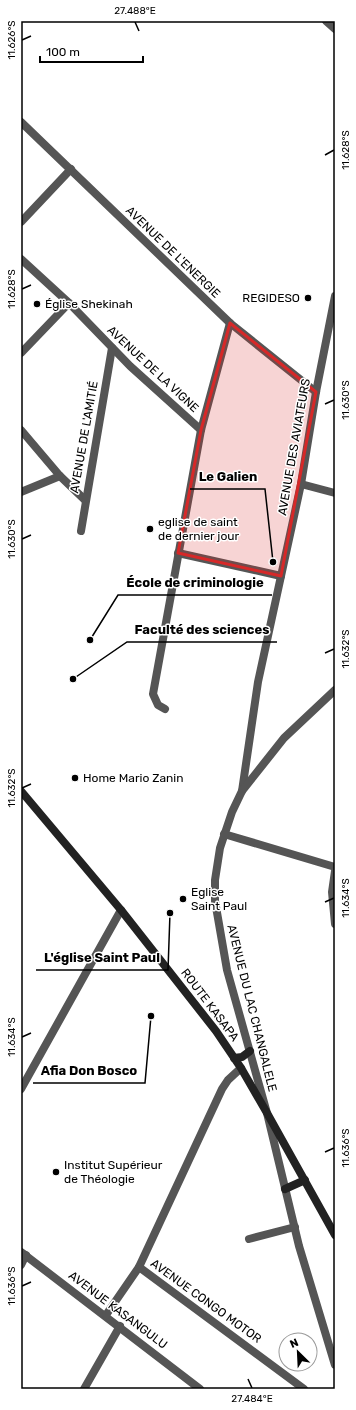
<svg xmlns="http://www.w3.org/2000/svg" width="356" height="1410" viewBox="0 0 356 1410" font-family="Rubik,sans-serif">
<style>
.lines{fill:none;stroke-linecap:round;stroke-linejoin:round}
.minor{stroke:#555;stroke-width:8}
.tertiary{stroke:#555;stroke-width:8}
.secondary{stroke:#222;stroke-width:8}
.marked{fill:#d62828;fill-opacity:0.2;stroke:#d62828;stroke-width:3;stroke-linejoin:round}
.ticks{fill:none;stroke:#000;stroke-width:1.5}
.poi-dot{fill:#000;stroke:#fff;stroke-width:1.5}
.labels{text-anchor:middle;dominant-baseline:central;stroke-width:3;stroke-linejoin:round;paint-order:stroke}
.street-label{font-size:12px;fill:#000;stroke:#fff}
.poi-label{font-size:12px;fill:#000;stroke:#fff;text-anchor:start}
.leader{fill:none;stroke:#000;stroke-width:1.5}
.callout-dot{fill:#000;stroke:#fff;stroke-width:1.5}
.callout-label{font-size:13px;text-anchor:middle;font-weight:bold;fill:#000;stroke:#fff;stroke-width:3;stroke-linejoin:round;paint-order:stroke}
.neatline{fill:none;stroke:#000;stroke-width:1.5}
.ticks-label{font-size:10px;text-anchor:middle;fill:#000}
</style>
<rect width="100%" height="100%" fill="#fff"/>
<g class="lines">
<g class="minor">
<polyline points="326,21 335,29"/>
<polyline points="21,122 230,323 316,392"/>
<polyline points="21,222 71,169"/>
<polyline points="21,259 69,303 130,366 201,430"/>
<polyline points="21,353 69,303"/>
<polyline points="21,430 60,476 85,500"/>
<polyline points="301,484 335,493"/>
<polyline points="21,492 60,476"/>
<polyline points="81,531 112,348"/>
<polyline points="178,553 281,576"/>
<polyline points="165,709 158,705 153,694 201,430 230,323"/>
<polyline points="242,791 258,682 301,484 316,392 335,296"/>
<polyline points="224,834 335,867"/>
<polyline points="335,871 332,892 335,924"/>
<polyline points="241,1068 228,1080 222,1089 139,1267 304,1389"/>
<polyline points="21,1089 121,910"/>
<polyline points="249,1239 295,1227"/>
<polyline points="21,1252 200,1389"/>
<polyline points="21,1265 26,1255"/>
<polyline points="106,1315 139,1267"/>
<polyline points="84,1389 120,1326"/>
</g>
<polyline class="tertiary" points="335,690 284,738 242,791 232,812 220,848 215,880 215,901 227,970 267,1113 299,1246 335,1365"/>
<g class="secondary">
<polyline points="21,791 121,910 216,1031 241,1068 267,1113 335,1235"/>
<polyline points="234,1058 242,1057 250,1051"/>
<polyline points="285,1189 305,1180"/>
</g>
</g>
<path class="marked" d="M230 323 316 392 281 576 178 553 201 430Z"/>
<path class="ticks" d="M135 22 139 31M22 40 31 36M325 155 334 150M22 289 31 285M325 404 334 400M22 539 31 535M325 653 334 649M22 788 31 784M325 902 334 898M22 1037 31 1033M325 1152 334 1148M22 1286 31 1282M248 1379 252 1388"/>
<g class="poi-dot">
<circle cx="308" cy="298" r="4"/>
<circle cx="37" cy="304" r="4"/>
<circle cx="150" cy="529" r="4"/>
<circle cx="75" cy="778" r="4"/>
<circle cx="183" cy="899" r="4"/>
<circle cx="56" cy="1172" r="4"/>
</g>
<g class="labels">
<g class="street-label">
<text transform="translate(173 252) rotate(44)">AVENUE DE L'ENERGIE</text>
<text transform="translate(153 369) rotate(43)">AVENUE DE LA VIGNE</text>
<text transform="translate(84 437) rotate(-80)">AVENUE DE L'AMITIÉ</text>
<text transform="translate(294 447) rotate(-80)">AVENUE DES AVIATEURS</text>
<text transform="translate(210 1005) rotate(53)">ROUTE KASAPA</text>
<text transform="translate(252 1008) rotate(76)">AVENUE DU LAC CHANGALELE</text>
<text transform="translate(206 1301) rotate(36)">AVENUE CONGO MOTOR</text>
<text transform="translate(118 1310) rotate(37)">AVENUE KASANGULU</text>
</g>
<g class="poi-label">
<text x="300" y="298" text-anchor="end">REGIDESO</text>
<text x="45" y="304">Église Shekinah</text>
<text x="158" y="522">eglise de saint<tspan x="158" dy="14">de dernier jour</tspan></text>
<text x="83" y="778">Home Mario Zanin</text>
<text x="191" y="892">Eglise<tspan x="191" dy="14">Saint Paul</tspan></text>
<text x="64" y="1165">Institut Supérieur<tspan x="64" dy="14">de Théologie</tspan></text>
</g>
</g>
<path class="leader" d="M273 562L265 489H190M90 640L118 595H272M73 679L127 642H277M170 913L168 970H36M151 1016L145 1083H33"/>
<g class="callout-dot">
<circle cx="273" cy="562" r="4"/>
<circle cx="90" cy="640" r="4"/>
<circle cx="73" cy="679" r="4"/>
<circle cx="170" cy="913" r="4"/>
<circle cx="151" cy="1016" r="4"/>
</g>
<g class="callout-label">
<text x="228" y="481">Le Galien</text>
<text x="195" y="587">École de criminologie</text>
<text x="202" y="634">Faculté des sciences</text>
<text x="102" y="962">L'église Saint Paul</text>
<text x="89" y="1075">Afia Don Bosco</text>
</g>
<rect width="356" height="1410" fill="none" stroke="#ffffff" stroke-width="44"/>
<g transform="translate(298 1352) rotate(336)"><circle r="19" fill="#ffffff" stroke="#999999"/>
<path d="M0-3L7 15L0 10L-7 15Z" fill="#000000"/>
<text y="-6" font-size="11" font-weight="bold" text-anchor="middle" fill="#000000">N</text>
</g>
<path d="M40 56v6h103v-6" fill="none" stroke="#000000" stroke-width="2"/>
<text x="46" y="56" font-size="12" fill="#000000" stroke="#ffffff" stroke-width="3" paint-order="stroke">100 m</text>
<rect x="22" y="22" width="312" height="1366" class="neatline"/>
<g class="ticks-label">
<text x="135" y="14">27.488°E</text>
<text transform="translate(11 40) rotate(-90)" y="4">11.626°S</text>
<text transform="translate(345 150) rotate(-90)" y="4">11.628°S</text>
<text transform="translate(11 289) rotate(-90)" y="4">11.628°S</text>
<text transform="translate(345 400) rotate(-90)" y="4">11.630°S</text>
<text transform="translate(11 539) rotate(-90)" y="4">11.630°S</text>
<text transform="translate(345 649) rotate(-90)" y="4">11.632°S</text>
<text transform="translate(11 788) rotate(-90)" y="4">11.632°S</text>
<text transform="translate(345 898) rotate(-90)" y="4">11.634°S</text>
<text transform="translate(11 1037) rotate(-90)" y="4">11.634°S</text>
<text transform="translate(345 1148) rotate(-90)" y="4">11.636°S</text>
<text transform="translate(11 1286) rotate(-90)" y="4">11.636°S</text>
<text x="252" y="1402">27.484°E</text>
</g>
</svg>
